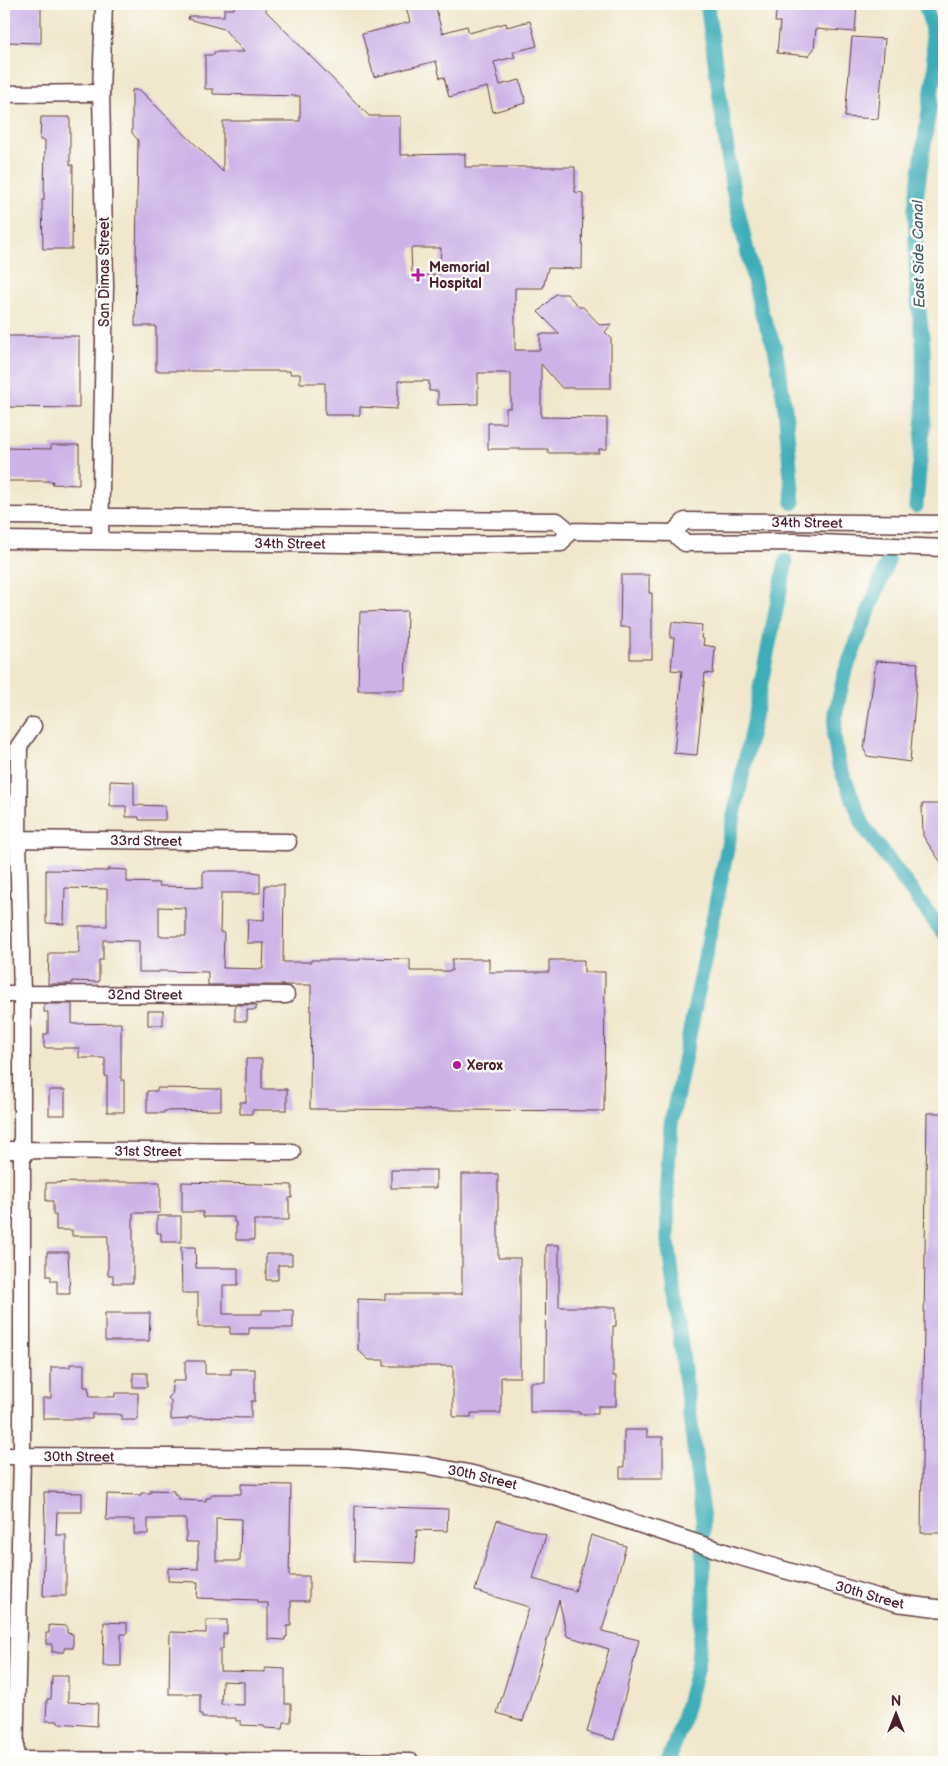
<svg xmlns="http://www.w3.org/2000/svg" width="948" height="1766" viewBox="0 0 948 1766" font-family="'Balsamiq Sans',sans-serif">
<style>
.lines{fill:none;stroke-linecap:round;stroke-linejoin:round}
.canal{stroke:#3cadb8;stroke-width:15}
.building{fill:#ccb2e7;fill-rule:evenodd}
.minor-casing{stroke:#633d43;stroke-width:19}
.minor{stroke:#fff;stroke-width:16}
.poi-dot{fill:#b5179e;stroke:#fdfcf7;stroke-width:2}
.labels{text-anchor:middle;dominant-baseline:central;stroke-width:5;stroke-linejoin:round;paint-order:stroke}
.poi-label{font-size:14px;font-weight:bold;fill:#4a1f2b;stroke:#fdfcf7;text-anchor:start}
.street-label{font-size:14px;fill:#4a1f2b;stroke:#fdfcf7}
.water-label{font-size:15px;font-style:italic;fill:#445f6a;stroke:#fdfcf7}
</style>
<rect width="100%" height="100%" fill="#fdfcf7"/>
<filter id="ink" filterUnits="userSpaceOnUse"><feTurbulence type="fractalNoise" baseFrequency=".02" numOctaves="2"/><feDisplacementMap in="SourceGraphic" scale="10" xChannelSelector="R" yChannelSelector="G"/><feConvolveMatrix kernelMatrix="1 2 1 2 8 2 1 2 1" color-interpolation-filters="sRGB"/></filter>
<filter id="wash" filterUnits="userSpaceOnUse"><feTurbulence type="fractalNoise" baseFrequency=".0096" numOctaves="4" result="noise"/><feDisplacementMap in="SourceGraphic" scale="20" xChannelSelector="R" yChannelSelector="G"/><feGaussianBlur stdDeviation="1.12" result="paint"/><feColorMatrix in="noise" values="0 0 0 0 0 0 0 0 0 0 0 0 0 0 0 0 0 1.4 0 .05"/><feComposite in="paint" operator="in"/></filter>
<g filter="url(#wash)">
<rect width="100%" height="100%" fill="#f0e7cc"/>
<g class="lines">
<g class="canal">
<polyline points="707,4 732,185 761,311 775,348 785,407 793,503"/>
<polyline points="916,506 924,414 923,346 917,292 915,207 935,68 931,24 925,4"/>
<polyline points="888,561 844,675 836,712 834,736 838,762 864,827 944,934"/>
<polyline points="668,1762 681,1726 697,1667 704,1606 703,1520 668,1241 667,1183 671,1124 786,561"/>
</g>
</g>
<g id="blocks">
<g class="building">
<polygon points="4,4 41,4 41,43 4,42"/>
<path d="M234 4H266V11L369 116H400V155L465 154V167H575V192L583 193 582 269 548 268 543 288H515V350H540V334H560L538 312 556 294H567L579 307H583L600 325 612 324 605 332 611 338V388H562L541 364V417L607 418V449H599V453H548V449H488V423H506V408H511V373H478V404L438 405V391H429V381H398V405H397V409L360 407V415H325V383H300V374H290V371H156V326H135L138 140 132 133V90H140L223 172V121H300V96L213 94V89H205V55H214V52H244L224 29 188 19 189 16H224V9H234ZM411 248H441L439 275H412Z"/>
<polygon points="405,4 435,4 442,33 467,26 469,33 506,23 507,27 530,21 537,46 513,52 515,57 494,62 500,85 520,80 526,103 493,112 487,87 449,97 444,77 440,78 436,61 374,77 362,34 410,22"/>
<polygon points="777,4 857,4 855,32 816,29 814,49 808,56 777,53 780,22 775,22"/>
<polygon points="852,37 885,39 878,119 845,117"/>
<polygon points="41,117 70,117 70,165 73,165 72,249 43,249 42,200 44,200 45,140 40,140"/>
<polygon points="4,336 79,336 79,408 4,407"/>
<polygon points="51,445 79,445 79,485 52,484 53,481 4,481 4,448 51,449"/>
<polygon points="621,575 649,575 649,593 652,593 652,659 630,659 630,627 620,627"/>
<polygon points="407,611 405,690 358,690 360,612"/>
<polygon points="672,622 702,625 701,638 704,639 703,645 715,647 713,674 705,673 697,755 674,753 682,671 671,670 674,638 670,638"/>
<polygon points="876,661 918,663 910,762 867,756 864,749"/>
<polygon points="110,781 134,782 134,805 165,806 165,820 139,820 139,817 126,817 126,806 110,806"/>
<polygon points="922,804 941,804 942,864 923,836"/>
<path d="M108 869 127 870V882L159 883V886L203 887V871H252V872L260 873V893H221L220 932 224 933 223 968 263 969 264 943H247L248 919 264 920 265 885H284L283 962H311V960H360V958L410 959V971H452V959H489V972H549V960H584V972H605L604 1111 310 1109 311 985H208V972L159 971V972H139V941L103 940V960H99V982L72 981V984H48L49 953H79V926H107V889L65 888 64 924 46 923V870L108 871ZM159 907 186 908V936H159Z"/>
<polygon points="44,1004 72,1004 72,1024 121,1023 121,1080 124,1080 124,1112 107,1112 107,1076 105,1076 105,1058 79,1058 79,1048 44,1048 44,1034 48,1034 48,1012 44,1012"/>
<polygon points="235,1005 256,1005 256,1010 247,1010 247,1021 235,1021"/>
<rect x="148" y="1011" width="15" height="14"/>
<polygon points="246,1059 262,1059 262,1089 287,1089 287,1110 252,1110 252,1114 240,1114 240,1102 246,1102"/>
<polygon points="157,1088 221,1089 221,1110 164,1111 164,1113 147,1113 147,1091 157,1091"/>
<rect x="49" y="1090" width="16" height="25"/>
<polygon points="927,1113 944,1113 944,1533 921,1533"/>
<rect x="391" y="1170" width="45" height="18"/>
<polygon points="462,1174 498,1174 498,1258 520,1258 520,1377 501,1377 501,1413 471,1413 471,1417 453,1417 453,1366 384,1366 384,1360 369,1360 358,1350 358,1299 385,1300 385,1294 462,1294"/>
<polygon points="85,1182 160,1182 160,1213 133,1213 133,1283 113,1283 113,1275 108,1275 108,1236 72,1236 72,1230 56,1230 56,1215 53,1215 53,1201 46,1201 46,1183"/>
<polygon points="182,1182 292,1185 292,1198 289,1198 289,1220 254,1220 254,1240 236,1240 236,1222 234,1222 234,1217 203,1217 203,1212 182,1212"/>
<polygon points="157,1216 181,1216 181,1242 161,1242 161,1233 157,1233"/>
<polygon points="546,1245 559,1245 559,1307 616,1307 616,1326 613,1326 613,1376 616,1376 616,1406 598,1406 598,1414 579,1414 579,1412 530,1412 530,1382 545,1382"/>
<polygon points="181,1247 195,1247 196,1268 238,1268 238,1285 223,1285 223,1314 262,1314 262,1310 293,1310 293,1328 249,1328 249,1334 230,1334 230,1327 198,1327 198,1293 182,1293"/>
<polygon points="47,1252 68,1252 70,1294 57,1294 57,1281 51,1281 51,1276 47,1276"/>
<polygon points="266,1254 292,1254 292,1265 278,1265 278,1280 266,1280"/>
<polygon points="105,1313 150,1313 149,1341 105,1341"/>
<polygon points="185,1361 205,1361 205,1374 231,1374 231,1369 255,1369 255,1401 251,1401 251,1418 188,1417 188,1419 171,1420 171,1401 168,1398 171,1395 173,1381 185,1381"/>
<polygon points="70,1364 84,1364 84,1387 88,1387 90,1397 115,1397 115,1393 138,1393 138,1420 122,1420 122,1415 115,1414 92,1414 92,1419 43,1419 43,1398 51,1398 51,1367 70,1367"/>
<rect x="133" y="1373" width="14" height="14"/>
<polygon points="624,1430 647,1430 647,1437 663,1437 663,1478 620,1478 620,1467 624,1467"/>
<path d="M241 1484 291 1485 289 1576H309V1601H291V1626H287V1637H285V1640L268 1639V1603H257V1600L197 1598 198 1582 168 1581V1568L198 1569V1542H186V1519H148V1534H134V1520H106L107 1494 141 1495V1493H151V1490L174 1491V1494H177V1498H180L179 1500 206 1501V1498H210L212 1494H241ZM216 1518 241 1519 240 1561H216Z"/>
<polygon points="44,1492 82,1493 82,1512 57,1512 56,1535 66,1535 66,1596 43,1596 45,1524"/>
<polygon points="355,1506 448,1509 447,1531 417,1530 415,1563 354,1561"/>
<polygon points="497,1520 546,1535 533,1579 575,1591 591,1535 626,1546 602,1631 639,1640 614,1740 587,1732 609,1649 567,1636 559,1600 523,1721 497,1713 529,1607 475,1591"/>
<path d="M206 1620H227V1634H223V1649H220V1671L265 1672V1668L285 1669V1704H291V1722H284L283 1729 265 1728 264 1726 241 1725V1721H236V1718H202V1714H200V1694H169L170 1632 206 1633ZM222 1681 244 1682V1705L221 1704Z"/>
<polygon points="104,1622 127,1623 127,1634 121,1634 121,1666 103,1666"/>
<polygon points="49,1625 67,1626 67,1633 73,1634 73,1648 64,1648 64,1652 52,1652 52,1644 46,1644 46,1633 49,1633"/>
<polygon points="52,1676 68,1676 68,1702 98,1703 97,1726 58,1723 58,1721 46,1721 47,1699 51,1699"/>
</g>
</g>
</g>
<g filter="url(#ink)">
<use href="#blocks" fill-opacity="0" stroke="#633d43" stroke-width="1"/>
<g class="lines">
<defs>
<g id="minor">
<polyline points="4,94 101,93"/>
<polyline points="4,516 557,521 569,531 673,533 685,543 794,542 944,548"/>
<path id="s1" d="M673 533 685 521 944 524"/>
<path id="s2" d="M4 540 429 545 561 543 569 531"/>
<polyline points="100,540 105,286 101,93 104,4"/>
<path id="s3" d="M4 839 288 842"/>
<path id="s4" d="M4 994 286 995"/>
<path id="s5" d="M4 1150 292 1152"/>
<path id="s6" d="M4 1456 347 1458 425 1465 468 1473 521 1486 737 1556 897 1603 944 1609"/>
<polyline points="5,1760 411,1762"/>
<polyline points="15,1762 22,1457 22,995 18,839 19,746 33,726"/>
</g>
</defs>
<use href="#minor" class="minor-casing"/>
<use href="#minor" class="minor"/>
</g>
</g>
<g class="poi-dot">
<path d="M415.5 267.5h5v5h5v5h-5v5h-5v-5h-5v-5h5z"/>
<circle cx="457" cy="1065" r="5"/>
</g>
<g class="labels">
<g class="poi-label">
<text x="429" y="267">Memorial<tspan x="429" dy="16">Hospital</tspan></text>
<text x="467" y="1065">Xerox</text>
</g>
<g class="street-label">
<text transform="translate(104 272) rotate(-90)">San Dimas Street</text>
<text stroke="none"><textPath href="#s1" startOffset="139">34th Street</textPath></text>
<text stroke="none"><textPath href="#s2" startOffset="286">34th Street</textPath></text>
<text stroke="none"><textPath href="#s3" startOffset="142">33rd Street</textPath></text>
<text stroke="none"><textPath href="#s4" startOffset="141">32nd Street</textPath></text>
<text stroke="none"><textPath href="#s5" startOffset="144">31st Street</textPath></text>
<text stroke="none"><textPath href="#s6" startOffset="75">30th Street</textPath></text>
<text stroke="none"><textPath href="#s6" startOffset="480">30th Street</textPath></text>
<text stroke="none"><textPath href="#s6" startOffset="885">30th Street</textPath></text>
</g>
<g class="water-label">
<text transform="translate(919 254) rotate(-91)">East Side Canal</text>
</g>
</g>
<rect width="948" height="1766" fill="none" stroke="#fdfcf7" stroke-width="20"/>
<g transform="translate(896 1714)" stroke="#fdfcf7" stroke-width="4" paint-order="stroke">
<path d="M0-4L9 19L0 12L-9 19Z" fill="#4a1f2b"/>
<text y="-8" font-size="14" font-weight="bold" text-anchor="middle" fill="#4a1f2b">N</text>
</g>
</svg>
